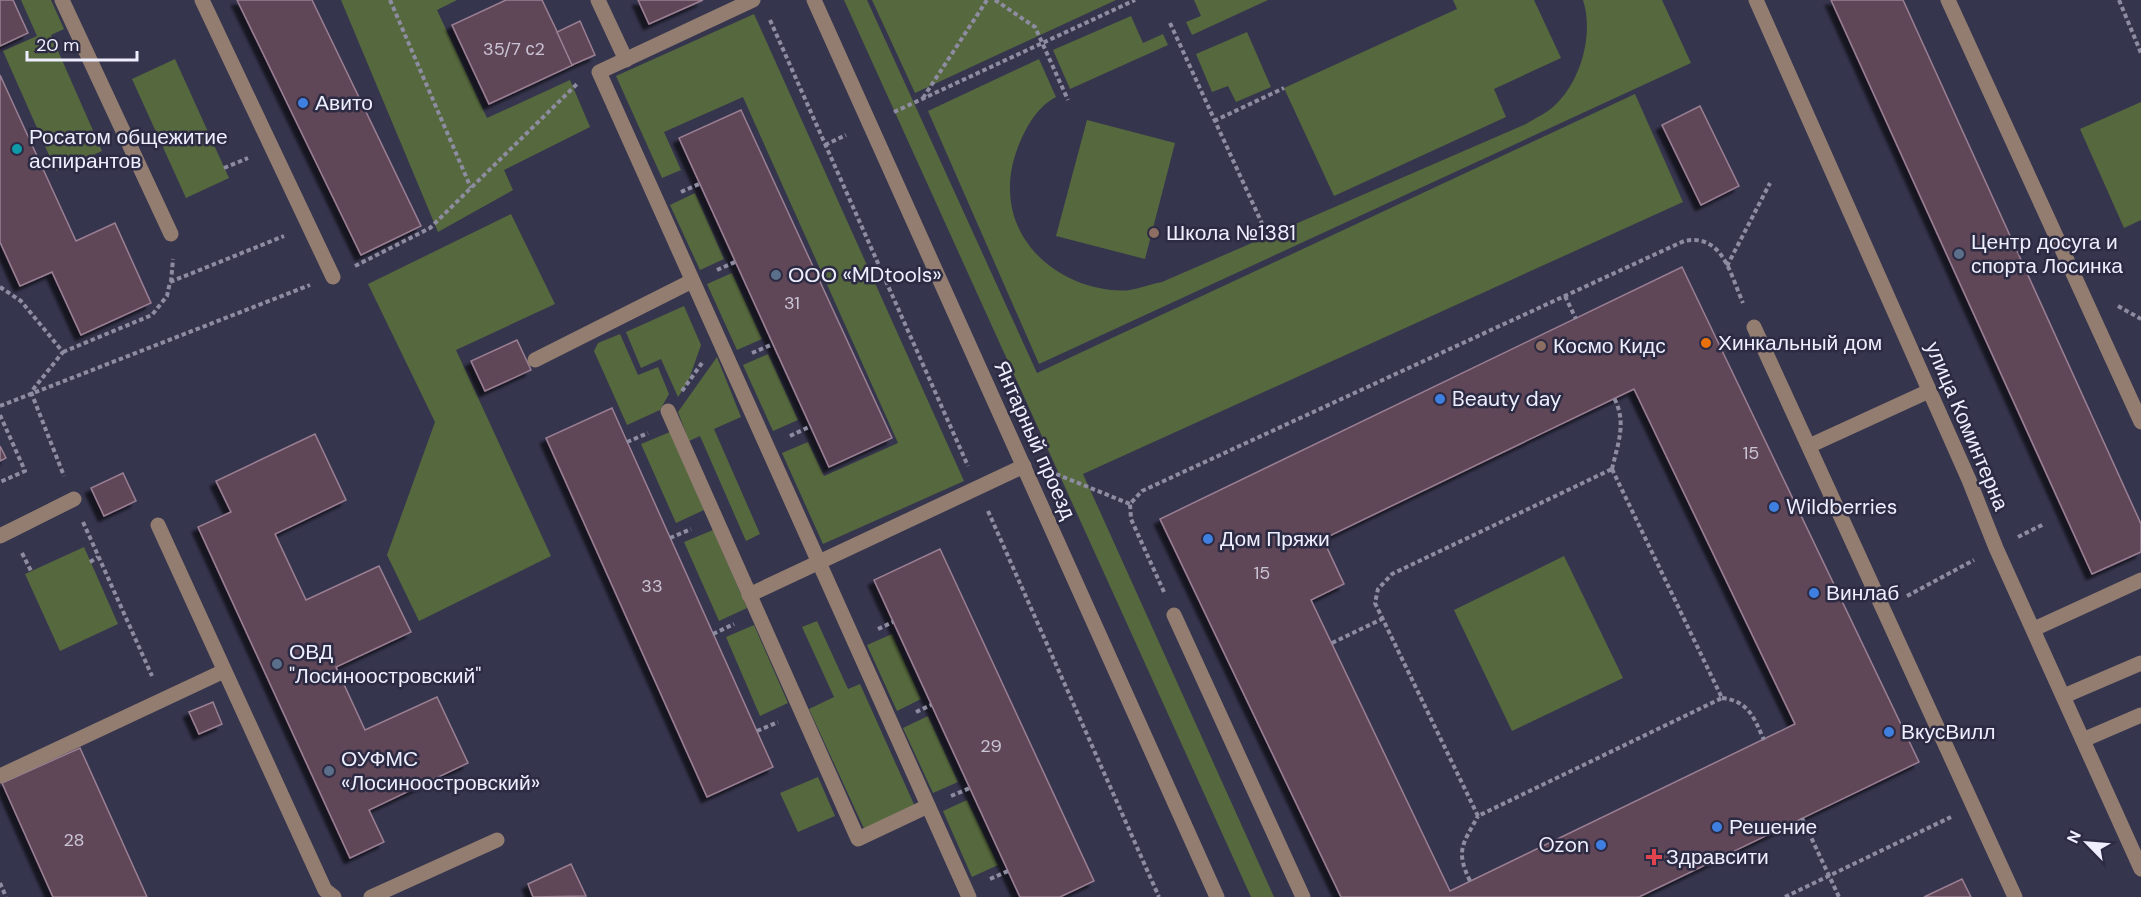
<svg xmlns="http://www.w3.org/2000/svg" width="2141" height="897" viewBox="0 0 2141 897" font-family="'DM Sans',sans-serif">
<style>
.green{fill:#56683d}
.building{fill:#604759;stroke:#9b7f93;stroke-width:1.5;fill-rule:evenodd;filter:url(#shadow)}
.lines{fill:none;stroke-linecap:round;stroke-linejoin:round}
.path{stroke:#8d8ca1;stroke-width:4;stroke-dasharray:4.5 3;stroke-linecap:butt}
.minor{stroke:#937d70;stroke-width:15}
.shop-dot{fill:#3f7fe0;stroke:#2c2b43;stroke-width:2}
.culture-dot{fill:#0f9aa8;stroke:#2c2b43;stroke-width:2}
.education-dot{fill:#8d6e63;stroke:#2c2b43;stroke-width:2}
.service-dot{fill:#5c6f8a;stroke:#2c2b43;stroke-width:2}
.food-dot{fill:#e8710a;stroke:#2c2b43;stroke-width:2}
.health-dot{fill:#e0444e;stroke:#2c2b43;stroke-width:2}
.labels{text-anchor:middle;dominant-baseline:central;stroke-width:5;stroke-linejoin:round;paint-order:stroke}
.number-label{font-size:18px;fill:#cac4d5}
.poi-label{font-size:21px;fill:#edeefe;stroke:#2c2b43;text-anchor:start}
.street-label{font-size:21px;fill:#edeefe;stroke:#2c2b43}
</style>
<defs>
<filter id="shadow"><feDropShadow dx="-5.5" dy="5.5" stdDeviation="1.5" flood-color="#0009"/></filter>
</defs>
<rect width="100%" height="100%" fill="#36354e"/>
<g class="green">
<polygon points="21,0 51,0 64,29 51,35 102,151 56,171 3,51 37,36"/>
<polygon points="341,0 457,0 437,10 487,118 570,80 590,127 504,170 513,190 438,232"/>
<polygon points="844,0 867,0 1037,373 1635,94 1683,202 1083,474 1274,897 1251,897"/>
<polygon points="872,0 1116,0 915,93"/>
<polygon points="1194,0 1268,0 1192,35 1186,22 1201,16"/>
<polygon points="1453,0 1534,0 1561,58 1494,89 1506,117 1334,196 1284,88 1457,9"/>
<path d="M1583 0H1662L1691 63 1039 364 928 111 1039 59 1056 97C1037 107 1026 127 1018 147 995 206 1023 261 1081 283 1096 288 1114 292 1130 290 1141 288 1151 284 1162 282L1526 124C1535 118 1547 113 1554 106 1581 82 1594 34 1583 0Z"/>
<polygon points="754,14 964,481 823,544 782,453 808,442 824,476 898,443 743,97 664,132 681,170 662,178 616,76"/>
<polygon points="1131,16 1143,43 1163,34 1168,45 1070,89 1053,50"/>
<polygon points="1247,32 1271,87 1236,102 1228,86 1212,92 1196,54"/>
<polygon points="175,59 229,178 186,198 132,79"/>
<polygon points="2141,102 2141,220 2124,228 2080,129"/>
<polygon points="1087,120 1175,143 1145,259 1056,236"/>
<polygon points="695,193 724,259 700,270 670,205"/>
<polygon points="511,214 555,304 456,350 551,556 419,621 387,555 435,422 368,284"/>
<polygon points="732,273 762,339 737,350 707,284"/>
<polygon points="684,306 701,345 688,382 678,397 661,359 641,368 626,332"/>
<polygon points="620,334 638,375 658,367 669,394 660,410 627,425 594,351 598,343"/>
<polygon points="768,354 798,420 773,431 743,365"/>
<polygon points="717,357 741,417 714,429 760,534 746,541 700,436 689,441 678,412"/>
<polygon points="670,432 704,510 676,523 641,444"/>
<polygon points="713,530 747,608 719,621 684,542"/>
<polygon points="84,547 118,624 60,651 25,574"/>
<polygon points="1564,556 1623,678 1512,731 1454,610"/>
<polygon points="817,621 848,689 860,684 917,811 867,835 809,709 834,697 802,627"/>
<polygon points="754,625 788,703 760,716 726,637"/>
<polygon points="892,634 921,699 897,711 867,645"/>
<polygon points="928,716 958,782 933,793 903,728"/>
<polygon points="818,777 835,816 798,832 780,793"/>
<polygon points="967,800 998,865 972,877 943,811"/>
</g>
<g class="building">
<polygon points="0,0 13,0 28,33 0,46"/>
<polygon points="237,0 312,0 421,226 361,255"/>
<polygon points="506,0 542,0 573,65 489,104 452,25"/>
<polygon points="638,0 703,0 649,24"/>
<polygon points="1831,0 1903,0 2141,524 2141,552 2092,574"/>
<polygon points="580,21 595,55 572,65 557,32"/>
<polygon points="0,75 76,241 115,223 151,303 81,335 52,272 20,286 0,242"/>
<polygon points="1700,106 1739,186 1701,205 1662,125"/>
<polygon points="741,110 892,438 829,467 679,138"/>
<path d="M1682 267 1919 762 1639 897H1341L1160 519ZM1634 389 1795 724 1450 891 1311 600 1344 584 1323 539Z"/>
<polygon points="517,340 531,370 485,391 471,361"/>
<polygon points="612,408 773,767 707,797 546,438"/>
<polygon points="315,434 346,500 275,534 306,600 379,566 411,632 336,667 365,730 437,697 468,763 369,810 384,842 350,858 198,527 231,512 216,481"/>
<polygon points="0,446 6,458 0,461"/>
<polygon points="123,473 136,501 104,516 91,488"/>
<polygon points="940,549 1094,881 1060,897 1020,897 874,580"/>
<polygon points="213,702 222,724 199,734 189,712"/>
<polygon points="80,748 147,897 53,897 2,783"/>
<polygon points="571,864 586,896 533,897 528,884"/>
<polygon points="1962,879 1971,897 1924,897"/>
</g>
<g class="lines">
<g class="path">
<polyline points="390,0 471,188"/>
<polyline points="995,0 1035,27 1068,100"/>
<polyline points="2119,0 2141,53"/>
<polyline points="770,20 968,466"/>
<polyline points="1170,23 1265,230"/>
<polyline points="923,98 987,0"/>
<polyline points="894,112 1135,0"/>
<polyline points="1214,121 1284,88"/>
<polyline points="825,145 846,135"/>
<polyline points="224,168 248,158"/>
<polyline points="681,192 699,184"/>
<polyline points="355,266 430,228 577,84"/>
<polyline points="1727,266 1770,183"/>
<polyline points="717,270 735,262"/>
<polyline points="171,282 173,259"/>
<polyline points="0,287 21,301 63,352 31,392"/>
<polyline points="1565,296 1576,319"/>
<polyline points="2118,306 2141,319"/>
<polyline points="63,352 152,315 167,296 170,282 284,236"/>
<polyline points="752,353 773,344"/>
<polyline points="682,391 702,363"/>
<polyline points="31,392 64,476"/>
<polyline points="0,406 310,285"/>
<polyline points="0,415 25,471 0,482"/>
<polyline points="790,436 811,426"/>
<polyline points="627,442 648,433"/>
<polygon points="1612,469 1722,698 1478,816 1375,603 1378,589 1392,574"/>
<path d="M1612 469C1618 443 1627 422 1614 398"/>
<polyline points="1056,474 1130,504"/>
<polyline points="988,511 1159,897"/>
<polyline points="83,522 152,676"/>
<polyline points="2018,537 2044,524"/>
<polyline points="670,538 691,529"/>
<polyline points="22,553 31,571"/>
<polyline points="90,562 98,557"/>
<path d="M1164 592 1131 519 1130 504 1142 491 1684 241C1723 233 1730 274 1743 303"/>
<polyline points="1907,596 1974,560"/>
<polyline points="878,629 893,622"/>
<polyline points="713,634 734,624"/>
<polyline points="1332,643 1382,619"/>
<path d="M1722 698C1749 701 1754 718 1764 740"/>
<polyline points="916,712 931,705"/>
<polyline points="757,731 778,722"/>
<polyline points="951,796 970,788"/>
<polyline points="1802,818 1839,897"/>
<polyline points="990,879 1008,871"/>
<path d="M1470 881C1455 850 1463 844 1478 816"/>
<polyline points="0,883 6,897"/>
<polyline points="1785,897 1951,817"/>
</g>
<g class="minor">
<polyline points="62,0 171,234"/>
<polyline points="202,0 333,277"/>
<polyline points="598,0 626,60"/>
<polyline points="753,0 599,72 969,897"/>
<polyline points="814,0 1217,897"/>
<polyline points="1756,0 1969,480 1996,548 2141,869"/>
<polyline points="1948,0 2141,422"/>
<polyline points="1754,327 2015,897"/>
<polyline points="535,360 692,281"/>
<polyline points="668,411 858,839 928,806"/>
<polyline points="1809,446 1929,391"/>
<polyline points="158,525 325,890 334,897"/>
<polyline points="0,536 74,499"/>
<polyline points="749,595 1024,466"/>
<polyline points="1174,615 1303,897"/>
<polyline points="2034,629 2141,580"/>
<polyline points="2064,696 2141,663"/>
<polyline points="2083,740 2141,715"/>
<polyline points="0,776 224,671"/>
<polyline points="371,897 497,840"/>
</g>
</g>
<g class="shop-dot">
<circle cx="303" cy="103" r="6"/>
<circle cx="1440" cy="399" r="6"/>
<circle cx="1774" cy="507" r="6"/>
<circle cx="1208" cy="539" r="6"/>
<circle cx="1814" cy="593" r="6"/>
<circle cx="1889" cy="732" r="6"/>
<circle cx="1717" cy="827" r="6"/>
<circle cx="1601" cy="845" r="6"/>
</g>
<circle class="culture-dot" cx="17" cy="149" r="6"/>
<g class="education-dot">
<circle cx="1154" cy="233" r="6"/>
<circle cx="1541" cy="346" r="6"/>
</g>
<g class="service-dot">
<circle cx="1959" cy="254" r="6"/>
<circle cx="776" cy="275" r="6"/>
<circle cx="277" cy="664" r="6"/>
<circle cx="329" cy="771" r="6"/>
</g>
<circle class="food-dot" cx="1706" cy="343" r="6"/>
<path class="health-dot" d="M1651 848h6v6h6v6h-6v6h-6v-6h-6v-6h6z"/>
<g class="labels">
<g class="number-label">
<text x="514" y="49">35/7 с2</text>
<text x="792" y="303">31</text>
<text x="1751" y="453">15</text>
<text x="1262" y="573">15</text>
<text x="652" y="586">33</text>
<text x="991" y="746">29</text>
<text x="74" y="840">28</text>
</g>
<g class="poi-label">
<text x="315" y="103">Авито</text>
<text x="29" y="137">Росатом общежитие<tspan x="29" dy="24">аспирантов</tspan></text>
<text x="1166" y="233">Школа №1381</text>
<text x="1971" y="242">Центр досуга и<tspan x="1971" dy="24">спорта Лосинка</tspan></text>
<text x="788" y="275">ООО «MDtools»</text>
<text x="1718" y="343">Хинкальный дом</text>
<text x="1553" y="346">Космо Кидс</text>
<text x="1452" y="399">Beauty day</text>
<text x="1786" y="507">Wildberries</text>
<text x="1220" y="539">Дом Пряжи</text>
<text x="1826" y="593">Винлаб</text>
<text x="289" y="652">ОВД<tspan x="289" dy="24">"Лосиноостровский"</tspan></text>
<text x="1901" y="732">ВкусВилл</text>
<text x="341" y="759">ОУФМС<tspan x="341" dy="24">«Лосиноостровский»</tspan></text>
<text x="1729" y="827">Решение</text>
<text x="1589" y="845" text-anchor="end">Ozon</text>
<text x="1666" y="857">Здравсити</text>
</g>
<g class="street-label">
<text transform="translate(1967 426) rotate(67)">улица Коминтерна</text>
<text transform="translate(1035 440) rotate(66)">Янтарный проезд</text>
</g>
</g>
<g transform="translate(2087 843) rotate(295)" stroke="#2c2b43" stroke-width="4.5" paint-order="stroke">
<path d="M0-4.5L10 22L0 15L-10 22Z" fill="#edeefe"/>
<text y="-9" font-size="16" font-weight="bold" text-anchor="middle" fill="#edeefe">N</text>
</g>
<path d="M27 51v9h110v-9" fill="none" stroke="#edeefe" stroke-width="3"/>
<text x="36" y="51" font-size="18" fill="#edeefe" stroke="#2c2b43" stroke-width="4.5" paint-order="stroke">20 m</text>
</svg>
